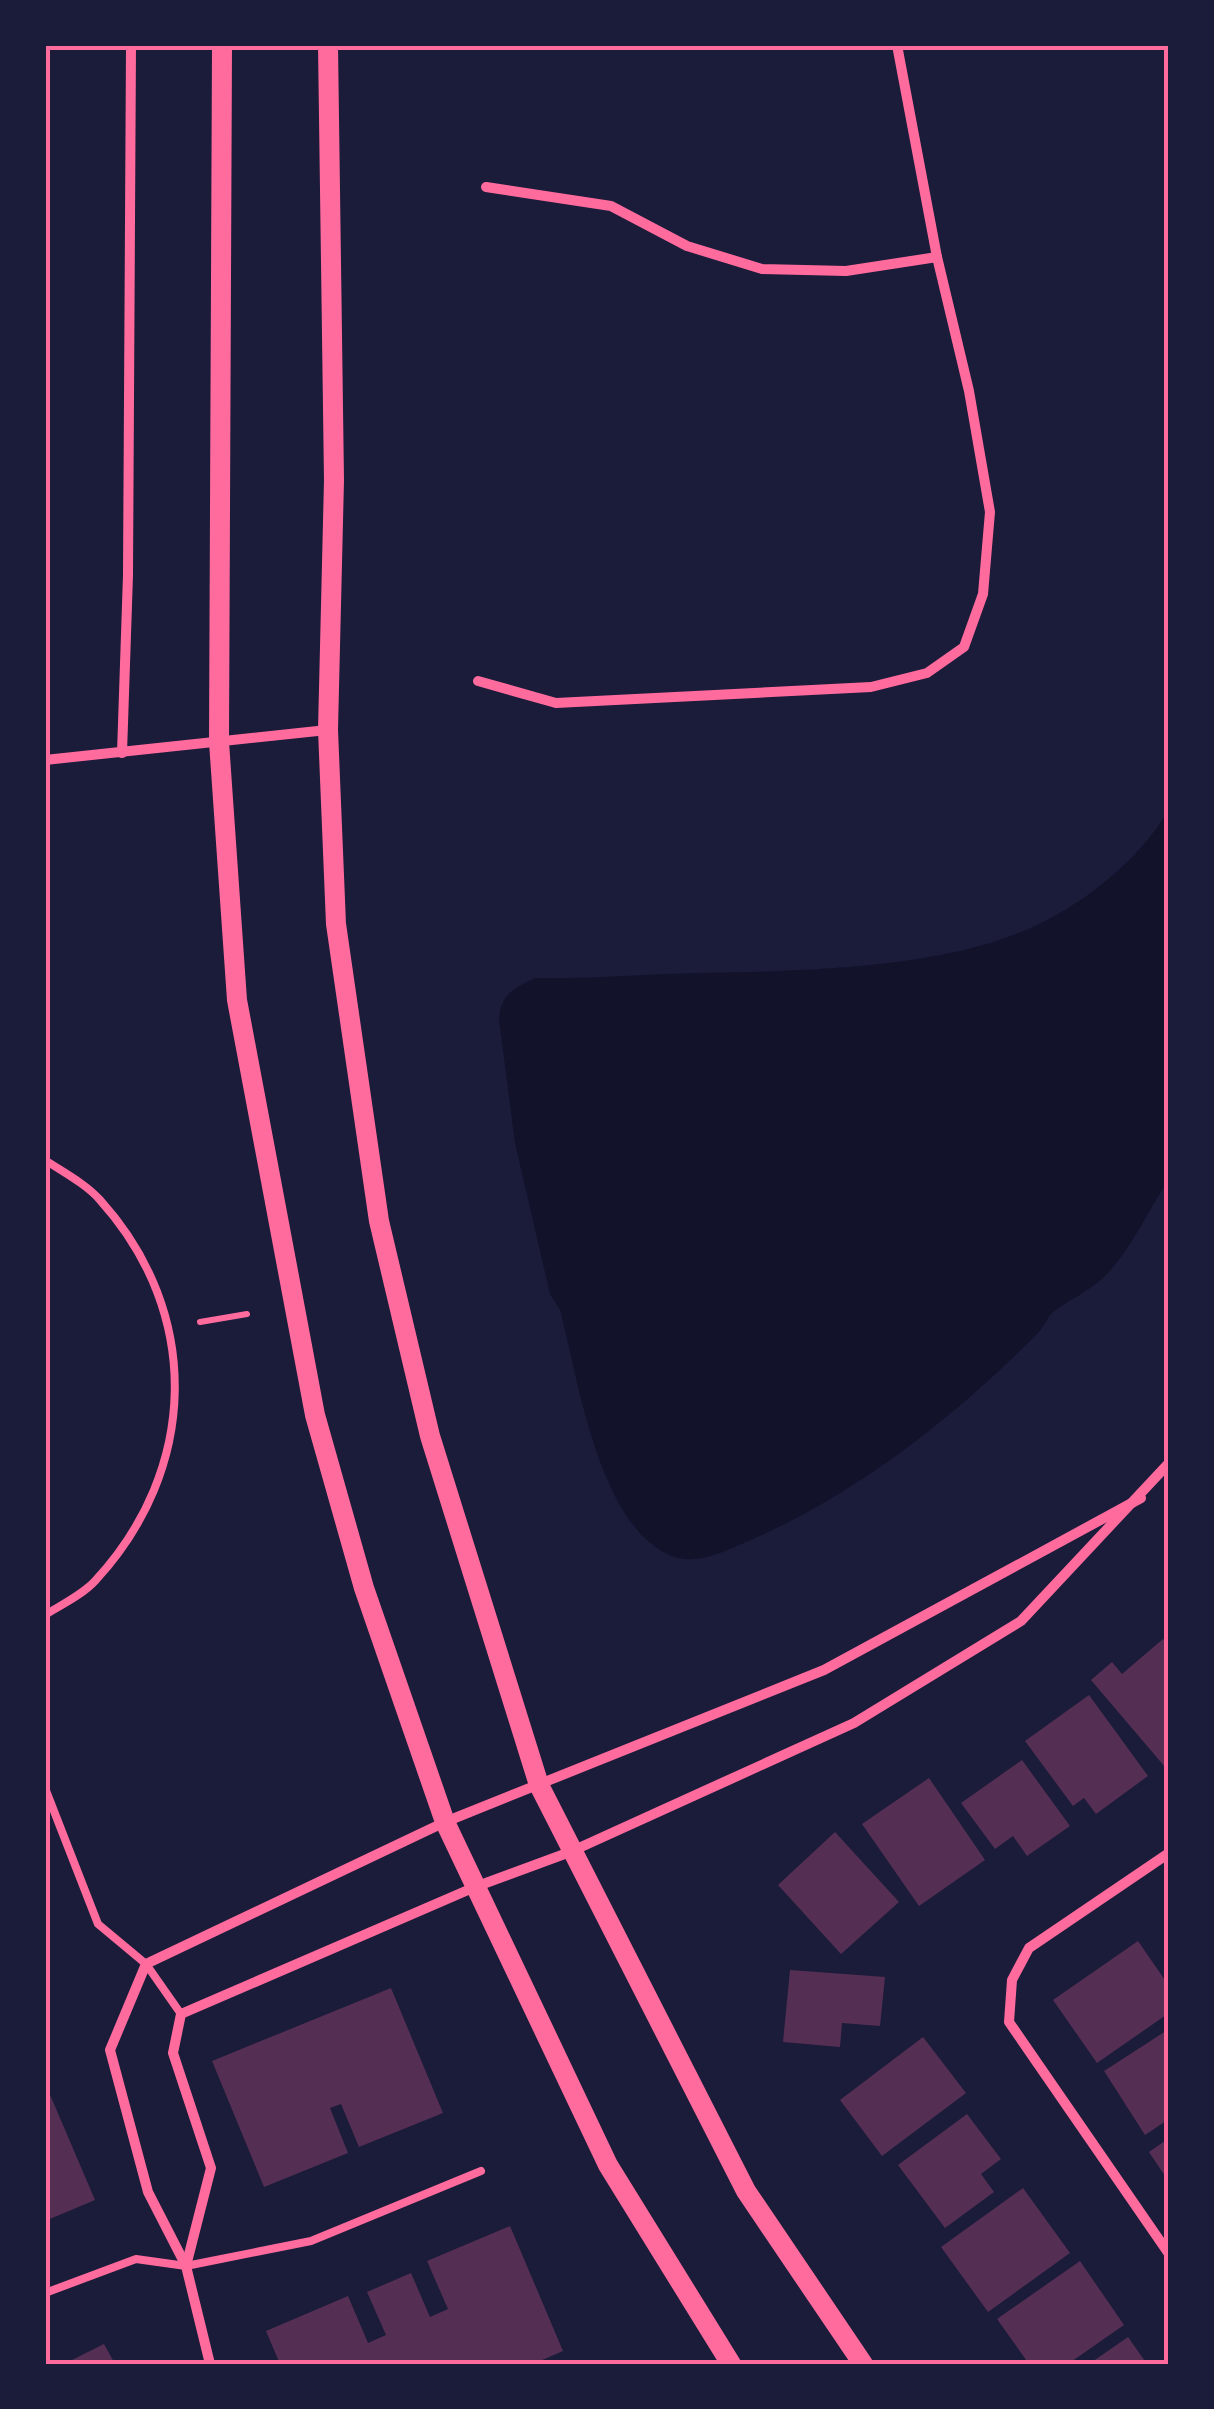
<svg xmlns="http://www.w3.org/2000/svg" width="1214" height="2409" viewBox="0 0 1214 2409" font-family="Quicksand,sans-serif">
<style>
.water{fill:#12122b}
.building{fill:#542f53}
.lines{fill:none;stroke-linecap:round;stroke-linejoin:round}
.path{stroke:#ff6b9d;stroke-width:6}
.service{stroke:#ff6b9d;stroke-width:8}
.minor{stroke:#ff6b9d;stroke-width:10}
.secondary{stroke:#ff6b9d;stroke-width:20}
.neatline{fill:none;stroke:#ff6b9d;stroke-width:4}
</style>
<rect width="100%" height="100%" fill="#1b1b3a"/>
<path class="water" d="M1169 809V1180C1147 1211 1134 1245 1107 1274 1091 1291 1069 1299 1052 1313 1047 1318 1044 1326 1039 1332 956 1416 855 1496 746 1542 721 1553 693 1567 667 1554 598 1520 578 1378 560 1310L550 1294 515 1143 499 1019C501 994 514 988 535 978 578 979 621 976 665 974 772 971 927 973 1026 930 1082 906 1139 861 1169 809Z"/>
<g class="building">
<polygon points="1163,1639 1169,1646 1169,1763 1165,1767 1091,1680 1112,1662 1122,1674"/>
<polygon points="1089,1695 1148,1776 1096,1814 1084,1798 1073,1806 1025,1741"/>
<polygon points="1022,1760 1070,1826 1027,1856 1013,1836 995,1849 961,1803"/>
<polygon points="929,1778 985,1860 919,1906 862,1824"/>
<polygon points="835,1832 899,1902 841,1954 778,1885"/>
<polygon points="1138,1941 1169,1986 1169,2013 1097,2063 1053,2000"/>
<polygon points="790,1970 885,1977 880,2026 842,2023 840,2047 783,2042"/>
<polygon points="391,1988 443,2113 359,2147 341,2104 330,2108 348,2153 264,2187 212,2061"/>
<polygon points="1169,2029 1169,2119 1145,2135 1104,2071"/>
<polygon points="923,2037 966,2093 882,2156 840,2100"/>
<polygon points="45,2083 95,2200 45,2221"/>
<polygon points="967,2114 1001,2159 981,2174 994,2192 945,2228 898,2165"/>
<polygon points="1169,2138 1169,2182 1149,2152"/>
<polygon points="1023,2188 1070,2253 988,2312 941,2247"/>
<polygon points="510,2226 563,2351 533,2364 280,2364 266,2331 348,2296 368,2343 386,2335 367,2292 411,2273 430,2317 448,2309 427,2261"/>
<polygon points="1080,2261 1124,2325 1068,2364 1029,2364 997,2319"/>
<polygon points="1128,2337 1147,2364 1089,2364"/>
<polygon points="104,2344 115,2364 64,2364"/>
</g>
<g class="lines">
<polyline class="path" points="200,1322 247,1314"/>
<g class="service">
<path d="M45 1160C63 1172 86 1184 100 1200 203 1314 198 1470 95 1581 82 1595 61 1605 45 1615"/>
<polyline points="45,1788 98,1924 146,1964 181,2014"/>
<polyline points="45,2293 136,2259 186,2266 311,2241 481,2171"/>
</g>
<g class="minor">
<polyline points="486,187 611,206 687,246 762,269 846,271 937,257"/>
<polyline points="478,681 556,703 871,687 927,673 964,647 983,594 990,512 969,391 937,257 897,45"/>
<polyline points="122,753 128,575 131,45"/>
<polyline points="45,760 327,730"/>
<polyline points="1169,1853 1029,1948 1012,1980 1009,2022 1169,2254"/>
<polyline points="186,2266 211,2168 173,2053 181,2014 475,1887 570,1852 854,1723 1021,1621 1169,1463"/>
<polyline points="210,2364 186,2266 148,2192 110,2050 146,1964 445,1822 824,1670 1141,1498"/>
</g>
<g class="secondary">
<polyline points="222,45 219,742 237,1000 315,1415 364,1588 445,1822 608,2165 731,2364"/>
<polyline points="328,45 334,480 328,730 336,924 379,1221 430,1436 539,1785 746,2191 863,2364"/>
</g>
</g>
<rect width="1214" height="2409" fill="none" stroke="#1b1b3a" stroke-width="95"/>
<rect x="48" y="48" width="1118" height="2314" class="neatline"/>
</svg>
